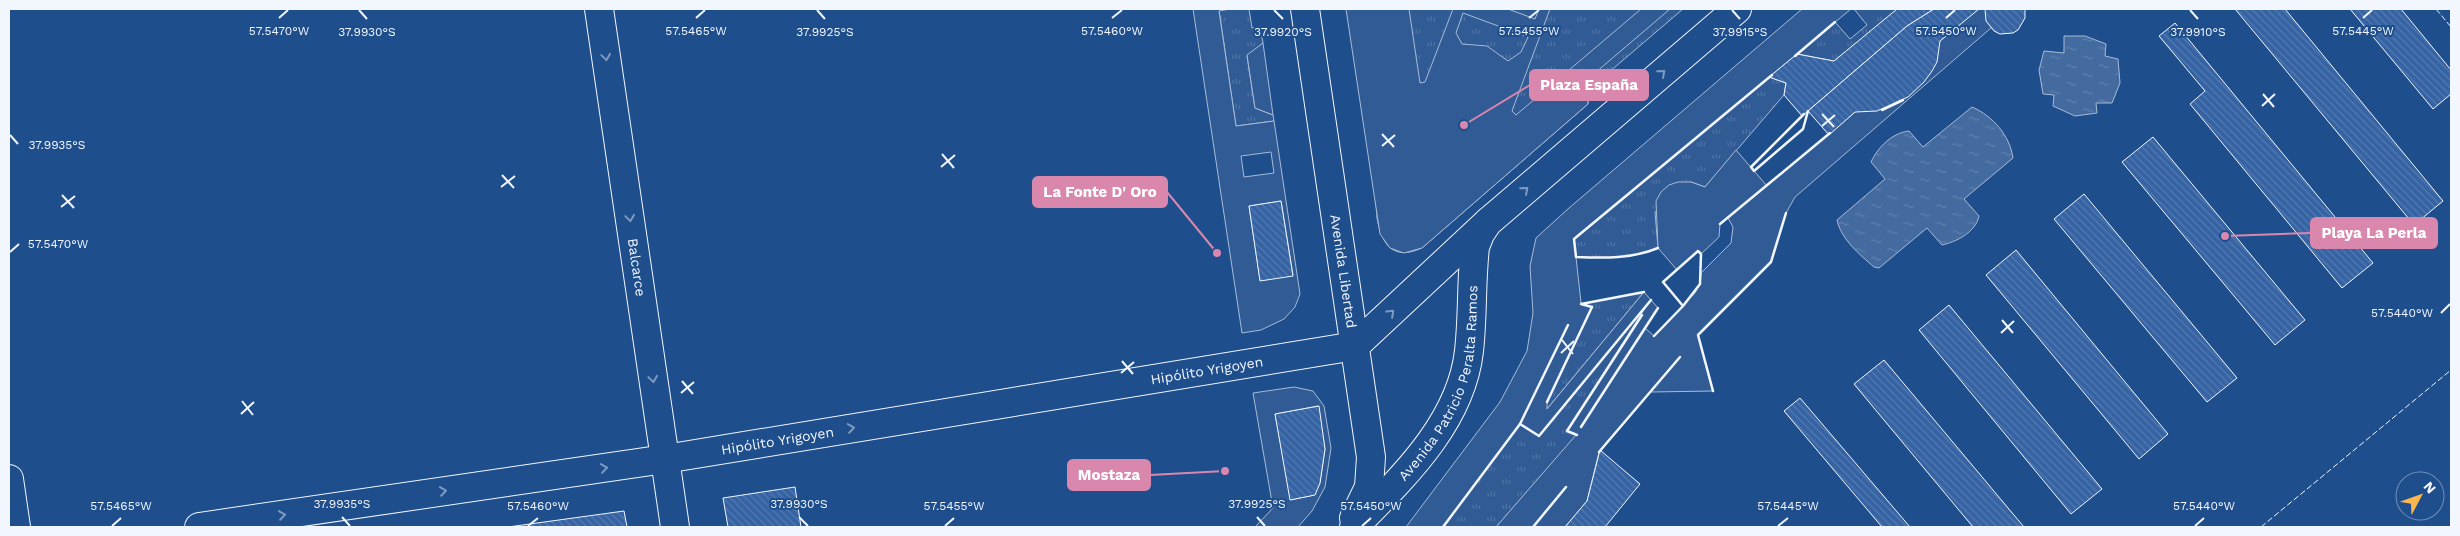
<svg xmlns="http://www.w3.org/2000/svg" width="2460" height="536" viewBox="0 0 2460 536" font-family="'Work Sans',sans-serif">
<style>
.grass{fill:url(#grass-tufts);stroke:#a8bbd7}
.built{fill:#305b95;stroke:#a8bbd7;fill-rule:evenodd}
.water{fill:url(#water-ripples);stroke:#a8bbd7}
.building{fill:url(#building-back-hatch);stroke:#f2f6ff}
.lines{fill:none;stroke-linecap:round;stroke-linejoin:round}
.street-casing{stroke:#f2f6ff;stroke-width:30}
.primary-casing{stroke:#f2f6ff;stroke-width:30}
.street{stroke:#1f4e8c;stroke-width:28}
.primary{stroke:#1f4e8c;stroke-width:28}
.fence{stroke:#f2f6ff;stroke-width:1;stroke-dasharray:6 2.5;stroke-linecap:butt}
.wall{stroke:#f2f6ff;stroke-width:2.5}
.oneway{stroke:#7e9ac0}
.ticks{fill:none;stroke:#f2f6ff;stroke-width:2}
.labels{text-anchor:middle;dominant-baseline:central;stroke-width:4;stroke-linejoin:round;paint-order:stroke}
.street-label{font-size:14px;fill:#f2f6ff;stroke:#1f4e8c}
.ticks-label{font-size:12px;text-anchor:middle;fill:#f2f6ff;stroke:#1f4e8c;stroke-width:4;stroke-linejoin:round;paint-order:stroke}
.leader{fill:none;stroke:#da87ad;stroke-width:2}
.callout-dot{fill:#da87ad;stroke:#1f4e8c;stroke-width:2}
.callout{fill:#da87ad;stroke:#da87ad;stroke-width:2}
.callout-label{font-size:15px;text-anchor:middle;font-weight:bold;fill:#fff}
</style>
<defs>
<pattern id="grass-tufts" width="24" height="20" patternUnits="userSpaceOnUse" patternTransform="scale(1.25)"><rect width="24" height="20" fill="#305b95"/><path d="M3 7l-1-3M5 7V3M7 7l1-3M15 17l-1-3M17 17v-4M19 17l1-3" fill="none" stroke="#4e73a5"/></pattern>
<pattern id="water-ripples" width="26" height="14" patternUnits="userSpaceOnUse" patternTransform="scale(1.25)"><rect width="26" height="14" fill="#446ba0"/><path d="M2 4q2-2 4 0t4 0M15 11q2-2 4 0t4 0" fill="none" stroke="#5f81ae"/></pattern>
<pattern id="building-back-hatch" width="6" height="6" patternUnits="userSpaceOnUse" patternTransform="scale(1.25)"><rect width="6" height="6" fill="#3563a3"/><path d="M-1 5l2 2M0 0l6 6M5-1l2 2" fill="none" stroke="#537ab1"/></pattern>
</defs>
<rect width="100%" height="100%" fill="#1f4e8c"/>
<g class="grass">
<polygon points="1230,9 1249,9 1252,28 1260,27 1263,43 1247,56 1255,108 1273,115 1274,121 1236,126 1219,10"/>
<path d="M1364 9H1683L1588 90V104L1422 248C1393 261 1382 245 1377 218Z"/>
<polygon points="1854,9 1898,9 1834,61 1797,54 1835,22 1850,39 1867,25"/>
<path d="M1769 77 1786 83 1784 95 1705 187 1691 182 1655 212 1658 248C1632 259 1604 258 1576 257L1574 239Z"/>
<polygon points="1644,292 1546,410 1547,402 1592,307 1581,304"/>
<polygon points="1651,300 1567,430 1577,435 1496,527 1443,527 1520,424 1539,436"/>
</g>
<g class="built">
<path d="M1193 9H1230L1219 11 1236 126 1274 121 1300 294 1295 307 1284 319 1261 330 1242 333ZM1271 152 1274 173 1244 177 1241 156ZM1281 201 1293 275 1260 280 1249 206Z"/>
<path d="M1346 9H1409L1420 83 1425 82 1453 9H1508L1535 19 1539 9H1550L1512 111 1516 115 1641 9H1670L1582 84 1587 90 1588 104 1422 248 1404 253 1390 248 1380 234ZM1463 13 1528 37 1521 52 1508 61 1487 46 1462 44 1456 33Z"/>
<polygon points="1802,9 1851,9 1574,239 1581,303 1592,307 1547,402 1547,409 1644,292 1658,308 1645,328 1654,336 1695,293 1700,284 1701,273 1731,243 1733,227 1728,218 1720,224 1719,237 1701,254 1698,252 1677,270 1658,248 1656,201 1661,192 1669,185 1678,182 1691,182 1705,187 1736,150 1767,186 1978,9 2013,9 1795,197 1786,213 1771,262 1698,335 1713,391 1650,392 1599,452 1587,501 1565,527 1496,527 1576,435 1567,431 1647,305 1539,436 1520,424 1443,527 1406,527 1500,402 1527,351 1533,313 1530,266 1536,238 1569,208"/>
<polygon points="1263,43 1273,115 1255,108 1247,55"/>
<path d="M1294 387 1313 391 1324 406 1331 448 1325 487 1312 511 1298 527H1255L1273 508 1253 393ZM1318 406 1325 449 1320 483 1314 495 1291 500 1275 414Z"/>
</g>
<g class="water">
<polygon points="2064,36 2085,36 2106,44 2105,56 2118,59 2120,83 2112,103 2096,103 2097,113 2075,116 2053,106 2054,95 2043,94 2039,70 2044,51 2064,53"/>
<path d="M1972 107C1993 116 2010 136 2013 158L1964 199 1979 216C1976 232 1956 242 1942 245L1927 228 1879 268 1874 267C1860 255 1841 239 1837 220L1885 179 1871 162C1878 147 1892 133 1909 131L1923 147Z"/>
</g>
<g class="building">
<polygon points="1897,9 1934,9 1907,26 1802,116 1784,95 1786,83 1769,77 1797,54 1834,61"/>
<polygon points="1934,9 1979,9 1940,41 1937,62 1932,71 1924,82 1908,97 1877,111 1855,112 1829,135 1808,111 1907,26"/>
<polygon points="1985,9 2025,9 2025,18 2018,30 2013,33 2000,34 1994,31 1986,21"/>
<polygon points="2235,9 2285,9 2443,201 2414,225"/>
<polygon points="2350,9 2401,9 2451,70 2451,94 2433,109"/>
<polygon points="2175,23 2373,263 2342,288 2190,104 2205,91 2159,36"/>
<polygon points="2153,137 2305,320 2275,345 2122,162"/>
<polygon points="2084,194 2237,378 2207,402 2054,219"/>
<polygon points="1281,201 1293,276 1260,281 1249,206"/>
<polygon points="2016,250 2168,434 2139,459 1986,275"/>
<polygon points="1949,305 2102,489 2071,514 1919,330"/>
<polygon points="1884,360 2024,527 1973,527 1854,384"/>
<polygon points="1800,398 1910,527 1882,527 1784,411"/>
<polygon points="1319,406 1325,449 1320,483 1315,495 1290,500 1275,414"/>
<polygon points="1600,450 1640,484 1605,527 1565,527 1587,501"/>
<polygon points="795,487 801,527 728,527 723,498"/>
<polygon points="624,511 627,527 508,527"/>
</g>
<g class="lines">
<defs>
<g id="street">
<path id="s1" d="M599 9 675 527"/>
<polyline points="9,479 16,527"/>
<path id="s2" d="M199 527 665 459 1355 346 1488 222"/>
</g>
<g id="primary">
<path id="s3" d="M1305 9 1371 457 1369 487 1354 518"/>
<path id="s4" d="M1354 527C1402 478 1461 423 1469 351 1473 316 1471 282 1475 247L1480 234 1488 222 1737 9"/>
</g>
</defs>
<use href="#street" class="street-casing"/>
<use href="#primary" class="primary-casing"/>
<use href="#street" class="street"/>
<use href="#primary" class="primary"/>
<g class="fence">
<polyline points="2436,9 2451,27"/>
<polyline points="2261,527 2451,370"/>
</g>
<g class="wall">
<polyline points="1795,56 1835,22"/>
<polyline points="1882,110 1903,100"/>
<polyline points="1804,114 1751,167 1754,171 1803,129 1808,111"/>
<polyline points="1720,224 1830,133"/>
<path d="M1658 248C1632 259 1604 258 1576 257L1574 239 1772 75"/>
<polyline points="1568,325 1520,424 1539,436 1651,300"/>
<polyline points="1654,336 1683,306 1663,282 1698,251 1701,254 1700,284 1683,306"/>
<polyline points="1713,391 1698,335 1771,262 1786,213"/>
<polyline points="1547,402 1592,307 1581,304 1644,292"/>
<polyline points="1581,427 1658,308"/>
<polyline points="1577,435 1567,431 1642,315"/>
<polyline points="1599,452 1680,357"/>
<polyline points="1443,527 1520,424"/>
<polyline points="1533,527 1566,487"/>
</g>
</g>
<defs><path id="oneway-chevron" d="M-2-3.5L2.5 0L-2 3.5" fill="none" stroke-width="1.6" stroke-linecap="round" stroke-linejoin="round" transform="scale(1.25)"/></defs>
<g class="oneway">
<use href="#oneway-chevron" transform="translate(606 57) rotate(82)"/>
<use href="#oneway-chevron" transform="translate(1662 73) rotate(-41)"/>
<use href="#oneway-chevron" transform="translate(1525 190) rotate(-41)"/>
<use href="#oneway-chevron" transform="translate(630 218) rotate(82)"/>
<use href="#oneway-chevron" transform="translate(1391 313) rotate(-43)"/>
<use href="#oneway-chevron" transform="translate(653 379) rotate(82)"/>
<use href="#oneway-chevron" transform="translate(851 428) rotate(-9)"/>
<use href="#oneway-chevron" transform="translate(604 468) rotate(-8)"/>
<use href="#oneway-chevron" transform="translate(443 491) rotate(-8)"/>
<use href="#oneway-chevron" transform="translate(282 515) rotate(-8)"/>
</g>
<path class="ticks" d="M359 10 367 19M817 10 825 19M1274 10 1283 19M1732 10 1740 19M2190 10 2198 19M279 18 288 10M696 18 705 10M1112 18 1122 10M1529 18 1539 10M1946 18 1955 10M2363 18 2372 10M2263 94 2274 107M2262 106 2275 94M1822 114 1834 127M1822 126 1835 115M1382 134 1394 147M10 135 18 144M1382 146 1395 135M942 154 954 168M941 167 955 155M502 175 514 188M501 187 515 176M62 195 74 208M61 207 75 196M10 252 19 244M2441 313 2450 304M2002 320 2013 333M2001 333 2014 321M1562 340 1573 354M1561 353 1574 341M1122 361 1133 374M1121 373 1134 362M682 381 693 394M681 393 694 382M242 401 253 415M241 414 254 402M342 517 350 526M799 517 808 526M1257 517 1265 526M112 526 121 518M528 526 538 518M945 526 954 518M1362 526 1371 518M1778 526 1788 518M2195 526 2204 518"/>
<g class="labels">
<g class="street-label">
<text stroke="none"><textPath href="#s1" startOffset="261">Balcarce</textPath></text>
<text stroke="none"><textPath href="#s3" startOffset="265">Avenida Libertad</textPath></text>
<text stroke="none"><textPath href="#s2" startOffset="1020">Hipólito Yrigoyen</textPath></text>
<text stroke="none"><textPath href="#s4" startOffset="174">Avenida Patricio Peralta Ramos</textPath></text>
<text stroke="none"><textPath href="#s2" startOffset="585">Hipólito Yrigoyen</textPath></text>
</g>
</g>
<g class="ticks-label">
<text x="279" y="35">57.5470°W</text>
<text x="696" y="35">57.5465°W</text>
<text x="1112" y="35">57.5460°W</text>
<text x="1529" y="35">57.5455°W</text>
<text x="1946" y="35">57.5450°W</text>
<text x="2363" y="35">57.5445°W</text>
<text x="367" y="36">37.9930°S</text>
<text x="825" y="36">37.9925°S</text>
<text x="1283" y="36">37.9920°S</text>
<text x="1740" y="36">37.9915°S</text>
<text x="2198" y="36">37.9910°S</text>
<text x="57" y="149">37.9935°S</text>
<text x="58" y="248">57.5470°W</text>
<text x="2402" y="317">57.5440°W</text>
<text x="342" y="508">37.9935°S</text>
<text x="799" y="508">37.9930°S</text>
<text x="1257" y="508">37.9925°S</text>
<text x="121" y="510">57.5465°W</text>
<text x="538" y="510">57.5460°W</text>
<text x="954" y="510">57.5455°W</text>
<text x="1371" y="510">57.5450°W</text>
<text x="1788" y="510">57.5445°W</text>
<text x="2204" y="510">57.5440°W</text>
</g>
<path class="leader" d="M1464 125L1530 85M1217 253L1167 192M2225 236L2311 233M1225 471L1150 475"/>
<g class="callout-dot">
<circle cx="1464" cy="125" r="5"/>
<circle cx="1217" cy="253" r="5"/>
<circle cx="2225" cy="236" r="5"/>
<circle cx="1225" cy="471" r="5"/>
</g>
<g class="callout">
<rect x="1530" y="70" width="118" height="30" rx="5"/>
<rect x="1033" y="177" width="134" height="30" rx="5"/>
<rect x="2311" y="218" width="126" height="30" rx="5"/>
<rect x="1068" y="460" width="82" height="30" rx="5"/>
</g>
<g class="callout-label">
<text x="1589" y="90">Plaza España</text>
<text x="1100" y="197">La Fonte D' Oro</text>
<text x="2374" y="238">Playa La Perla</text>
<text x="1109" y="480">Mostaza</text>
</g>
<rect width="2460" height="536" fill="none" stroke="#f2f6ff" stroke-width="20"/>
<g transform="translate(2420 496) rotate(49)"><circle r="24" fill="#1f4e8c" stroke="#7391ba"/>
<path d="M0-4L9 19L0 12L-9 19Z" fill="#ffb74d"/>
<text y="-8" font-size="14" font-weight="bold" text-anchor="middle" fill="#f2f6ff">N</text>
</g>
</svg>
